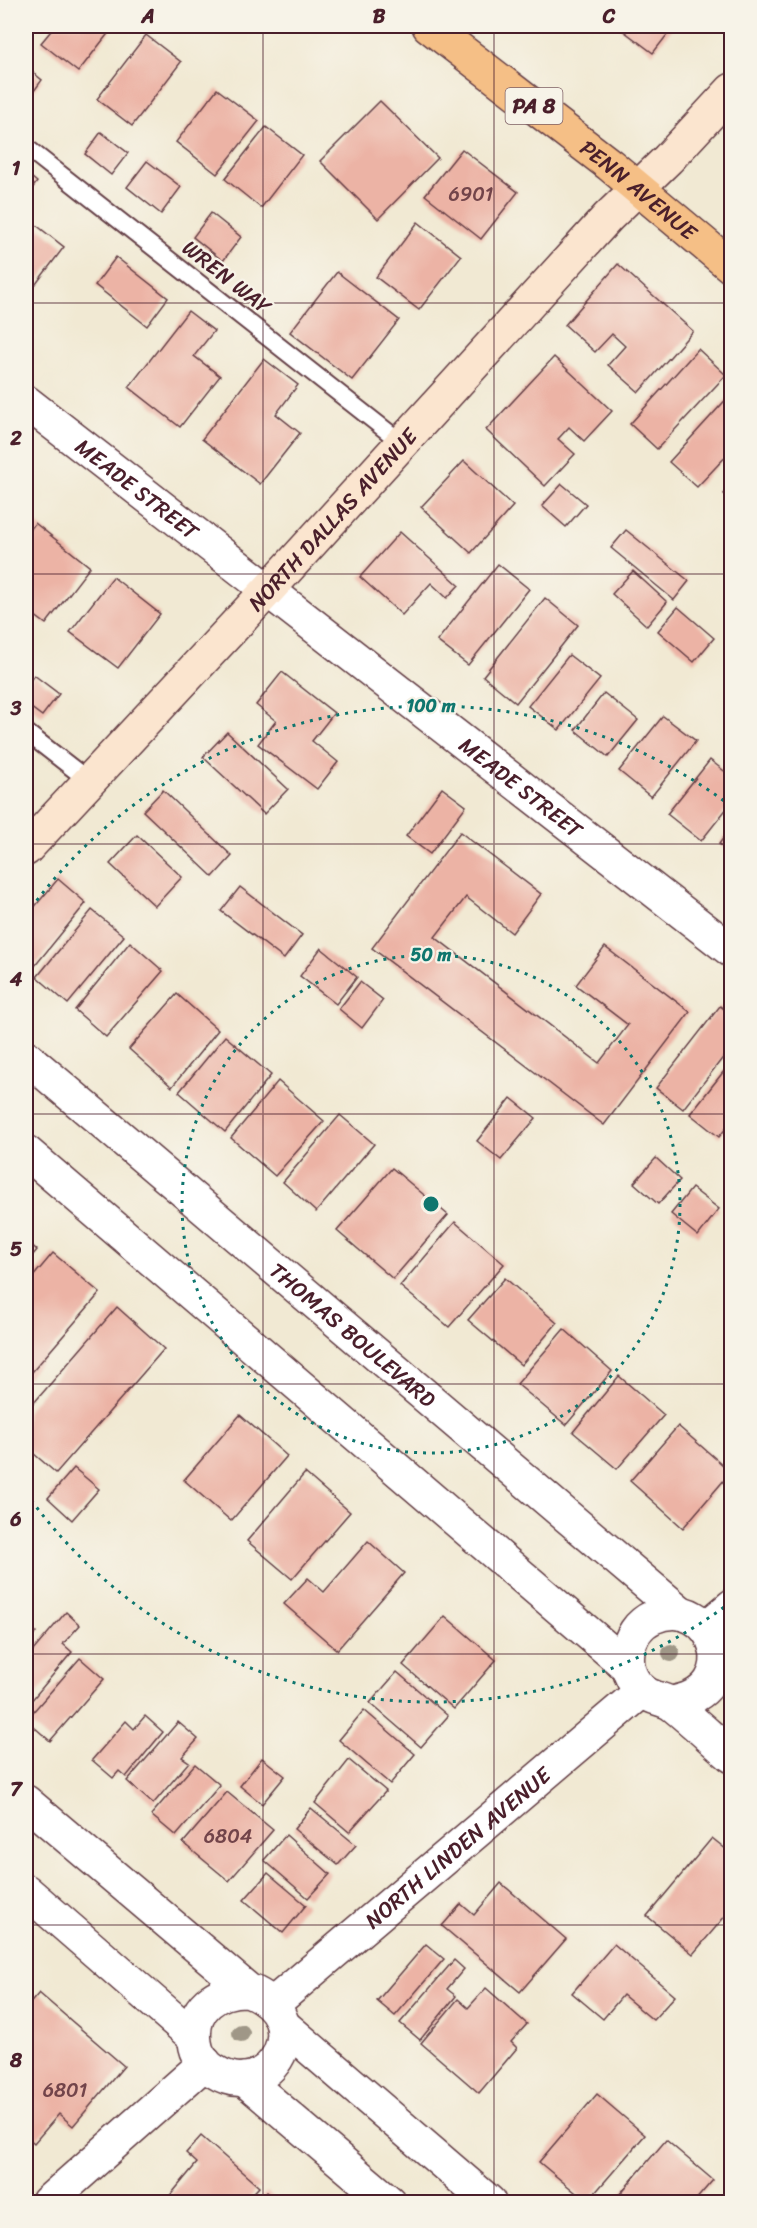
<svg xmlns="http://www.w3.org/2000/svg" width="757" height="2228" viewBox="0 0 757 2228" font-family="Sriracha,sans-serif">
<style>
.building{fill:#ecb3a5}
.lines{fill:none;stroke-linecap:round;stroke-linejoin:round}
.service-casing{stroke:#633d44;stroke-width:20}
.minor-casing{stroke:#633d44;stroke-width:36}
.secondary-casing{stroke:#633d44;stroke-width:36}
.trunk-casing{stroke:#633d44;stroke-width:36}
.service{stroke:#fff;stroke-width:16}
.minor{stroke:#fff;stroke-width:33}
.secondary{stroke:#fbe5cf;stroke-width:33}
.trunk{stroke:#f5bf86;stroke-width:33}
.tree{fill:#9f9787}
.grid{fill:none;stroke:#4a1f2b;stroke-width:1.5;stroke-opacity:0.55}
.ring{fill:none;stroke:#0f766e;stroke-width:3;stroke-dasharray:3 6}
.labels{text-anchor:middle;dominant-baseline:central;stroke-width:4.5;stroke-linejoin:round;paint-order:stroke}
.number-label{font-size:20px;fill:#72444a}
.shield{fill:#f7f3e8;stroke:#7e5f64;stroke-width:1.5}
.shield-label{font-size:21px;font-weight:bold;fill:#4a1f2b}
.street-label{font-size:22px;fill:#4a1f2b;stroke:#f7f3e8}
.centre{fill:#0f766e;stroke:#f7f3e8;stroke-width:3}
.ring-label{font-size:18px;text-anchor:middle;font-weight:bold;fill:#0f766e;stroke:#f7f3e8;stroke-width:4.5;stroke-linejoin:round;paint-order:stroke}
.neatline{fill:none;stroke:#4a1f2b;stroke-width:2}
.grid-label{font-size:20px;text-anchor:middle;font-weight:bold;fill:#4a1f2b}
</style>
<rect width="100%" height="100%" fill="#f7f3e8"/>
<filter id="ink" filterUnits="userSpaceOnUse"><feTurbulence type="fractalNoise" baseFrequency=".0167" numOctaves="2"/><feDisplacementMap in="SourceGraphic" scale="12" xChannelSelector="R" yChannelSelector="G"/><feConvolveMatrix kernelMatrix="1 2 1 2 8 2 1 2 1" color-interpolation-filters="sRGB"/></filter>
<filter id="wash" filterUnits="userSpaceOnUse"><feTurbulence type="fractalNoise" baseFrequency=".008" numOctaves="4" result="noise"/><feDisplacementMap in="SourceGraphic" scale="24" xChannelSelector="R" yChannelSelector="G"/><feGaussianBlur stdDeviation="1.35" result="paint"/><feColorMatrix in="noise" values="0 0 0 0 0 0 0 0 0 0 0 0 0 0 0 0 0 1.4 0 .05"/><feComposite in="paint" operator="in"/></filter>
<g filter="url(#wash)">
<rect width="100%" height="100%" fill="#f1e9d3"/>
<g id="blocks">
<g class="building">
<polygon points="55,26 114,26 78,72 41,43"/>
<polygon points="617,26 674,26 653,53"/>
<polygon points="146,35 181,62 132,126 97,99"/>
<polygon points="26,67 42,80 26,102"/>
<polygon points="217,89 259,121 217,174 176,142"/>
<polygon points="380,101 438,158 378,219 320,161"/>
<polygon points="266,127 302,155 261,208 225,179"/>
<polygon points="101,132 128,153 111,175 85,154"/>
<polygon points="462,149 518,192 481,239 425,195"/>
<polygon points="147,161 181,187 161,214 127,187"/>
<polygon points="26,173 37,182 26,196"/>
<polygon points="211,213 241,237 223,261 193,237"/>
<polygon points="31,221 64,247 26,297 26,228"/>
<polygon points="418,222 461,256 419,310 376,277"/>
<polygon points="116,257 168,298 147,326 95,285"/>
<polygon points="618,264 693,331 639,392 608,365 625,346 612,334 595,352 565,325"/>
<polygon points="337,272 399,320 352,380 290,332"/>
<polygon points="188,311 214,331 194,356 220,376 180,427 129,387"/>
<polygon points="698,349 726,375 657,449 630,424"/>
<polygon points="554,357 612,411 584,441 569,427 558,439 575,454 545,486 486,430"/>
<polygon points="264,359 298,385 276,414 300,433 260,484 202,439"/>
<polygon points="732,393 732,450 697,487 669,462"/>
<polygon points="464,461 513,506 471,553 421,507"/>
<polygon points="562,484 586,504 566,527 542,506"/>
<polygon points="732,485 732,500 724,494"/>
<polygon points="35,523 90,567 46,624 26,609 26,536"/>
<polygon points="626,530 689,581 674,600 611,548"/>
<polygon points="400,532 459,585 447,598 431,583 402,615 360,577"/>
<polygon points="498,564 529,589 468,665 437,641"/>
<polygon points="633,571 667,602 647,626 612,594"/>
<polygon points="113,577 160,614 118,668 70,632"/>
<polygon points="545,598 578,625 516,703 483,676"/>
<polygon points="678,607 714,638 694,662 658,631"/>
<polygon points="569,655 600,679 559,730 528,706"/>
<polygon points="282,672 334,713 312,741 338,762 317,789 258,744 276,721 256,705"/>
<polygon points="34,675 59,694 42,716 26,704 26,686"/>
<polygon points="604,693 638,720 608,757 575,730"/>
<polygon points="663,716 696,741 651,797 619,771"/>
<polygon points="227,732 288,789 264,814 203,757"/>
<polygon points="710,760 732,777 732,802 701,841 667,814"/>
<polygon points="442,788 466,806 430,854 406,836"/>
<polygon points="163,790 232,856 213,877 143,811"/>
<polygon points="732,826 732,852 719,844"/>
<polygon points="460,832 541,894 512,933 466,897 435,937 599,1063 628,1025 576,985 605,947 690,1012 604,1125 372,948"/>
<polygon points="137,835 182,877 155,906 110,864"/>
<polygon points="58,879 86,903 30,972 26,968 26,917"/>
<polygon points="240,887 302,935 284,959 221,911"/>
<polygon points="92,910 124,936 68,1004 37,977"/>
<polygon points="130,942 163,971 106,1037 75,1010"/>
<polygon points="321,948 357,977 336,1004 300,976"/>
<polygon points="360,982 383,1000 362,1028 339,1009"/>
<polygon points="177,994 218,1030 172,1087 129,1049"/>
<polygon points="720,1006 732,1015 732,1046 683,1109 656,1088"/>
<polygon points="225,1036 271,1075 225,1132 179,1092"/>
<polygon points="732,1061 732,1121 719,1137 690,1114"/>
<polygon points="278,1081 324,1121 275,1176 231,1138"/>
<polygon points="511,1098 536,1118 501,1160 477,1141"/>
<polygon points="340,1115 374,1144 316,1212 283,1182"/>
<polygon points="656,1158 680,1180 658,1204 634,1183"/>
<polygon points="392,1168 448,1215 393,1279 337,1231"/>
<polygon points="692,1188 719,1209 698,1236 671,1214"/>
<polygon points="455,1222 504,1264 449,1327 400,1286"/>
<polygon points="26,1240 37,1250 26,1263"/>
<polygon points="53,1253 100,1293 26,1379 26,1285"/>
<polygon points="505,1278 557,1323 521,1365 468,1320"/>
<polygon points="117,1307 164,1349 56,1473 26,1447 26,1412"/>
<polygon points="564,1329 612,1371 566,1425 517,1384"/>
<polygon points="619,1376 664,1415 617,1469 573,1432"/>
<polygon points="240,1415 287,1456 231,1521 184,1480"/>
<polygon points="678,1426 731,1472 683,1528 630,1481"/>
<polygon points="74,1468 99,1489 72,1520 48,1498"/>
<polygon points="305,1473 350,1512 292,1579 247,1541"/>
<polygon points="368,1541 404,1573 337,1650 284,1604 308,1578 324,1592"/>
<polygon points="66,1612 80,1625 63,1644 72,1652 26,1707 26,1659"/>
<polygon points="445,1616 496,1660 454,1709 403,1665"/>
<polygon points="26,1623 36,1632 26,1645"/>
<polygon points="80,1658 104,1679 50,1741 26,1720"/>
<polygon points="397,1672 448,1716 421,1747 370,1703"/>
<polygon points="364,1710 415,1754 390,1784 339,1740"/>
<polygon points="145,1716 163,1732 126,1777 119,1771 113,1778 92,1760 126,1721 134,1729"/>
<polygon points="178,1722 198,1739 182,1757 189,1762 153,1804 127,1781"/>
<polygon points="262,1758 285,1776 262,1804 240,1786"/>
<polygon points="349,1760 386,1791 349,1832 315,1803"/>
<polygon points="195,1764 220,1785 176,1836 151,1815"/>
<polygon points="227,1792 273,1830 229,1881 183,1843"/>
<polygon points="311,1808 356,1845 338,1865 294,1829"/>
<polygon points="286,1835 330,1874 308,1898 264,1860"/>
<polygon points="712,1838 732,1854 732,1908 693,1954 647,1916"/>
<polygon points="268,1873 306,1905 283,1933 244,1900"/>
<polygon points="501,1883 566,1939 520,1992 442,1926 461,1904 474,1915"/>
<polygon points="426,1944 444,1959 395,2016 377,2001"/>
<polygon points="614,1944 675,1996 653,2020 623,1995 603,2019 572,1993"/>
<polygon points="454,1960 464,1969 447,1989 456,1996 420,2040 400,2023"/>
<polygon points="486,1988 527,2024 511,2042 517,2048 479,2093 421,2043 458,1999 468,2008"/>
<polygon points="39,1993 124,2066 73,2126 59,2114 34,2143 26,2136 26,2008"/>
<polygon points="597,2094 645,2135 587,2202 539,2162"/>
<polygon points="201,2136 259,2187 245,2202 173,2202 168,2198 197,2163 186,2153"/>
<polygon points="666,2140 713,2180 694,2202 613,2202"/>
<polygon points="267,2192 279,2202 258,2202"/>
</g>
</g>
</g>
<g filter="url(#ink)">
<use href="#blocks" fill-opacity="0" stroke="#633d44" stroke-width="1.5"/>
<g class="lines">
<defs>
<g id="service">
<polyline points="26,147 402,443"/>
<polyline points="26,732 89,781"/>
</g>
<g id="minor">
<path id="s1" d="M26 402 732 951"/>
<path id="s2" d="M26 1057 681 1613"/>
<polyline points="26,1152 628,1667"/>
<polyline points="706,1628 732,1606"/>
<path d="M670 1703C751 1693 715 1590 653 1617 624 1630 618 1673 644 1692 653 1699 665 1699 673 1705 693 1721 712 1739 732 1756"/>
<path d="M26 1802 248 1990C320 2017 270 2107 214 2071 204 2065 196 2054 195 2042 190 2008 217 1989 248 1990"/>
<polyline points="26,1891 194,2037"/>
<path id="s3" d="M273 2004 642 1691"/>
<polyline points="283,2025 489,2202"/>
<polyline points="244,2079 389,2202"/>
<polyline points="48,2202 205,2063"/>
</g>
<g id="secondary">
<path id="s4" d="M26 849 268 590 608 217 668 159 732 90"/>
</g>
<g id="trunk">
<path id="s5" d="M429 26 610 165 732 267"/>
</g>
</defs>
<use href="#service" class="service-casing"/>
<use href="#minor" class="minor-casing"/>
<use href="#secondary" class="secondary-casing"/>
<use href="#trunk" class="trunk-casing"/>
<use href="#service" class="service"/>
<use href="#minor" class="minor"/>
<use href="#secondary" class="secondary"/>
<use href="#trunk" class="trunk"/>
</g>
<g class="tree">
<circle cx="671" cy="1653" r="9"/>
<circle cx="241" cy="2033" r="9"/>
</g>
</g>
<path class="grid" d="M263 26V2202M494 26V2202M26 303H732M26 574H732M26 844H732M26 1114H732M26 1384H732M26 1654H732M26 1925H732"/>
<g class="ring">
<circle cx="431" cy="1204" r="249"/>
<path d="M731 1602A498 498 0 0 1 26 1493M26 915A498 498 0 0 1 731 806"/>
</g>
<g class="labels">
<g class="number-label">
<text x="471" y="194">6901</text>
<text x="228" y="1836">6804</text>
<text x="65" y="2090">6801</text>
</g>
<rect class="shield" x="505.5" y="88" width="57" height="36" rx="4.5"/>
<g class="shield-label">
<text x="534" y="106">PA 8</text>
</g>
<g class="street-label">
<text stroke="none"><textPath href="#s5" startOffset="266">PENN AVENUE</textPath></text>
<text transform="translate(227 277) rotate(38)">WREN WAY</text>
<text stroke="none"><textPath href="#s1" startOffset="141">MEADE STREET</textPath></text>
<text stroke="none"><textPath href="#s4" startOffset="450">NORTH DALLAS AVENUE</textPath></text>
<text stroke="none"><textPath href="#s1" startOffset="627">MEADE STREET</textPath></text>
<text stroke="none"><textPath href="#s2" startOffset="429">THOMAS BOULEVARD</textPath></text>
<text stroke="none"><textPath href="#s3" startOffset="242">NORTH LINDEN AVENUE</textPath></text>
</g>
</g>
<circle cx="431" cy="1204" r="9" class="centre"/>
<g class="ring-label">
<text x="431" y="712">100 m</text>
<text x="431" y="961">50 m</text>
</g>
<rect width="757" height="2228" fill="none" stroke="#f7f3e8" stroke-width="66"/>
<rect x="33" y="33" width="691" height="2162" class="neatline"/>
<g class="grid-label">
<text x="148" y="23">A</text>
<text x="379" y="23">B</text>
<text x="609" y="23">C</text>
<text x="16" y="175">1</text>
<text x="16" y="445">2</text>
<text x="16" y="715">3</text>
<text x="16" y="986">4</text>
<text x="16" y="1256">5</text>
<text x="16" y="1526">6</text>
<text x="16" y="1796">7</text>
<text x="16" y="2067">8</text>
</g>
</svg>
